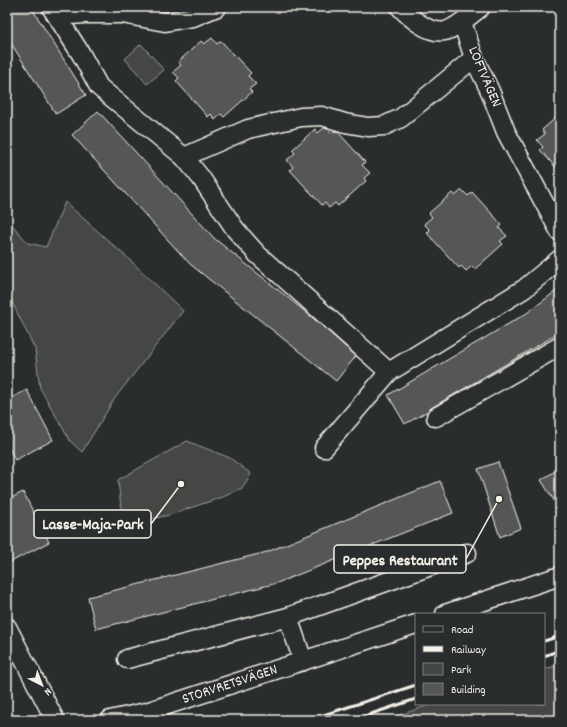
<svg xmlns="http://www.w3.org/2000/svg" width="567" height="727" viewBox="0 0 567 727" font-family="Dekko,sans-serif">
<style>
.green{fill:#444645;stroke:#9c9c96}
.building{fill:#555756;stroke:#f4f1e8}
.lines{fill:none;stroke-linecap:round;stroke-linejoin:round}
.minor-casing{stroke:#f4f1e8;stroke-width:21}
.minor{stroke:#2a2d2e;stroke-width:18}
.rail{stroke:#f4f1e8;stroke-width:3}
.labels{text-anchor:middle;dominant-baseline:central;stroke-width:3;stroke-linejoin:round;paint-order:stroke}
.street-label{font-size:15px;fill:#f4f1e8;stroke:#2a2d2e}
.leader{fill:none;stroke:#f4f1e8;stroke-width:1.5}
.callout-dot{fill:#f4f1e8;stroke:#2a2d2e;stroke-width:1.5}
.callout{fill:#2a2d2e;stroke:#f4f1e8;stroke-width:1.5}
.callout-label{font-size:16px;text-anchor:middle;font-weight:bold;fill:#f4f1e8}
</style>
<rect width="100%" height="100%" fill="#2a2d2e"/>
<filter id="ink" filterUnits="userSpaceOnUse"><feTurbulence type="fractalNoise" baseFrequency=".025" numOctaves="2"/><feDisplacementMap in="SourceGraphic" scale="8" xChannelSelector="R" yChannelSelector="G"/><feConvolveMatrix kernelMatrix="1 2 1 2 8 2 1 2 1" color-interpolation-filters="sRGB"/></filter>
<g filter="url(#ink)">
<g class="green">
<polygon points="141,44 164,70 147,84 125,59"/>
<polygon points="65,202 131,261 183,311 115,398 82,452 70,441 40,388 35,349 7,292 7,219 28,243 46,247"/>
<polygon points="187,441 230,458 251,474 242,488 223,497 169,515 142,521 130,526 122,517 118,480"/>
<polygon points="560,665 560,715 541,720 385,720 432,704 544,704 544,669"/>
</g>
<g class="building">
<polygon points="7,7 31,7 86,95 56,114 7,37"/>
<polygon points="212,38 217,44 221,41 251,73 248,76 256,84 249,89 252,92 224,117 221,114 215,120 211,114 208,117 176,81 179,78 173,72 181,65 178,62 201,41 204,44"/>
<polygon points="98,111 215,239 313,318 356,356 336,381 190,264 72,135"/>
<polygon points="560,114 560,172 540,150 543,147 537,140 545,134 542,130"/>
<polygon points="324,128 327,129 331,133 334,131 338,132 365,162 362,165 370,173 364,178 366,181 338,206 335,203 329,208 325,203 322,205 290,170 293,167 287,160 295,153 292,150 315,129 318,133"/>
<polygon points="462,190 468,196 472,192 502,225 499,228 507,236 500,241 503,244 475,269 472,266 466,271 461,266 459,268 427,233 430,230 424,224 432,217 429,213 452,193 455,196"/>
<polygon points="560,288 560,331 547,340 431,408 428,411 405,424 388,395 527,313"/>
<polygon points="27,390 53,440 15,460 7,444 7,400"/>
<polygon points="498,462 521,528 500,537 478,469"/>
<polygon points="560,468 560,510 541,480"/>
<polygon points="440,481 453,513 277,583 96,629 88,597 267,552"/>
<polygon points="23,492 49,542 7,564 7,500"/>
</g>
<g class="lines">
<defs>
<g id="minor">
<polyline points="51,7 81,54 99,87 184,157 201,178 235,229 257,254 389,372 524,289 560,259"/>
<path d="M400 7C410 18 429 34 445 31 451 30 457 25 462 22"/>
<polyline points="481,7 462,22 474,58 490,91 506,132 560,232"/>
<polyline points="57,16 84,14 122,14 165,22 193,17 217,7"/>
<polyline points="184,157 248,129 301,117 322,116 345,123 368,127 384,126 401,118 474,58"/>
<polyline points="436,417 560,346"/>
<polyline points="324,448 389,372"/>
<polyline points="445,614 560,576"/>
<polyline points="288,617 303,661"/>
<polyline points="7,627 55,720"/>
<polyline points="127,659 288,617 467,553"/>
<polyline points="110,720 146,712 416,624"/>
</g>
</defs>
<use href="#minor" class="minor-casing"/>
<use href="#minor" class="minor"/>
<g class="rail">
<polyline points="544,641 560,636"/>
<polyline points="544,656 560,650"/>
<polyline points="308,720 416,685"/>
<polyline points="353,720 416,699"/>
</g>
</g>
</g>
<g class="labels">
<g class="street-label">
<text transform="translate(484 77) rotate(67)">LOFTVÄGEN</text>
<text transform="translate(230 685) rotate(-18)">STORVRETSVÄGEN</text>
</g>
</g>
<path class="leader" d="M181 484L151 524M499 499L466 559"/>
<g class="callout-dot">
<circle cx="181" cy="484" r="4"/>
<circle cx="499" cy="499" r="4"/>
</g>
<g class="callout">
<rect x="34" y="510" width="117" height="28" rx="4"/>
<rect x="334" y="545" width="132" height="28" rx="4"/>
</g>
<g class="callout-label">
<text x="93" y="529">Lasse-Maja-Park</text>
<text x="400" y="565">Peppes Restaurant</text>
</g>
<rect width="567" height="727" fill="none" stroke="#2a2d2e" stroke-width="24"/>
<rect x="12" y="12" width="543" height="703" fill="none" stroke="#f4f1e8" stroke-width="1.5" filter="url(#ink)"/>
<rect x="415" y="613" width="130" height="92" fill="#2a2d2e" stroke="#7b7b78"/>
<rect x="423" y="626" width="20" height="6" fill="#2a2d2e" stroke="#7b7b78"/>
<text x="451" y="633" font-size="12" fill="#f4f1e8">Road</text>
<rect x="423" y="646" width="20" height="6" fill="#f4f1e8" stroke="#7b7b78"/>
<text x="451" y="653" font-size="12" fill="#f4f1e8">Railway</text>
<rect x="423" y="663" width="20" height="12" fill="#444645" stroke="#7b7b78"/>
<text x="451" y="673" font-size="12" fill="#f4f1e8">Park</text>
<rect x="423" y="683" width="20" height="12" fill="#555756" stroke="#7b7b78"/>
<text x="451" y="693" font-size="12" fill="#f4f1e8">Building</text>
<g transform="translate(42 685) rotate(138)" stroke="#2a2d2e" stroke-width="3" paint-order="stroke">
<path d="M0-3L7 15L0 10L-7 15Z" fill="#f4f1e8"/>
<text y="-6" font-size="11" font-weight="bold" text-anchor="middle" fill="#f4f1e8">N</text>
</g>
</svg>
